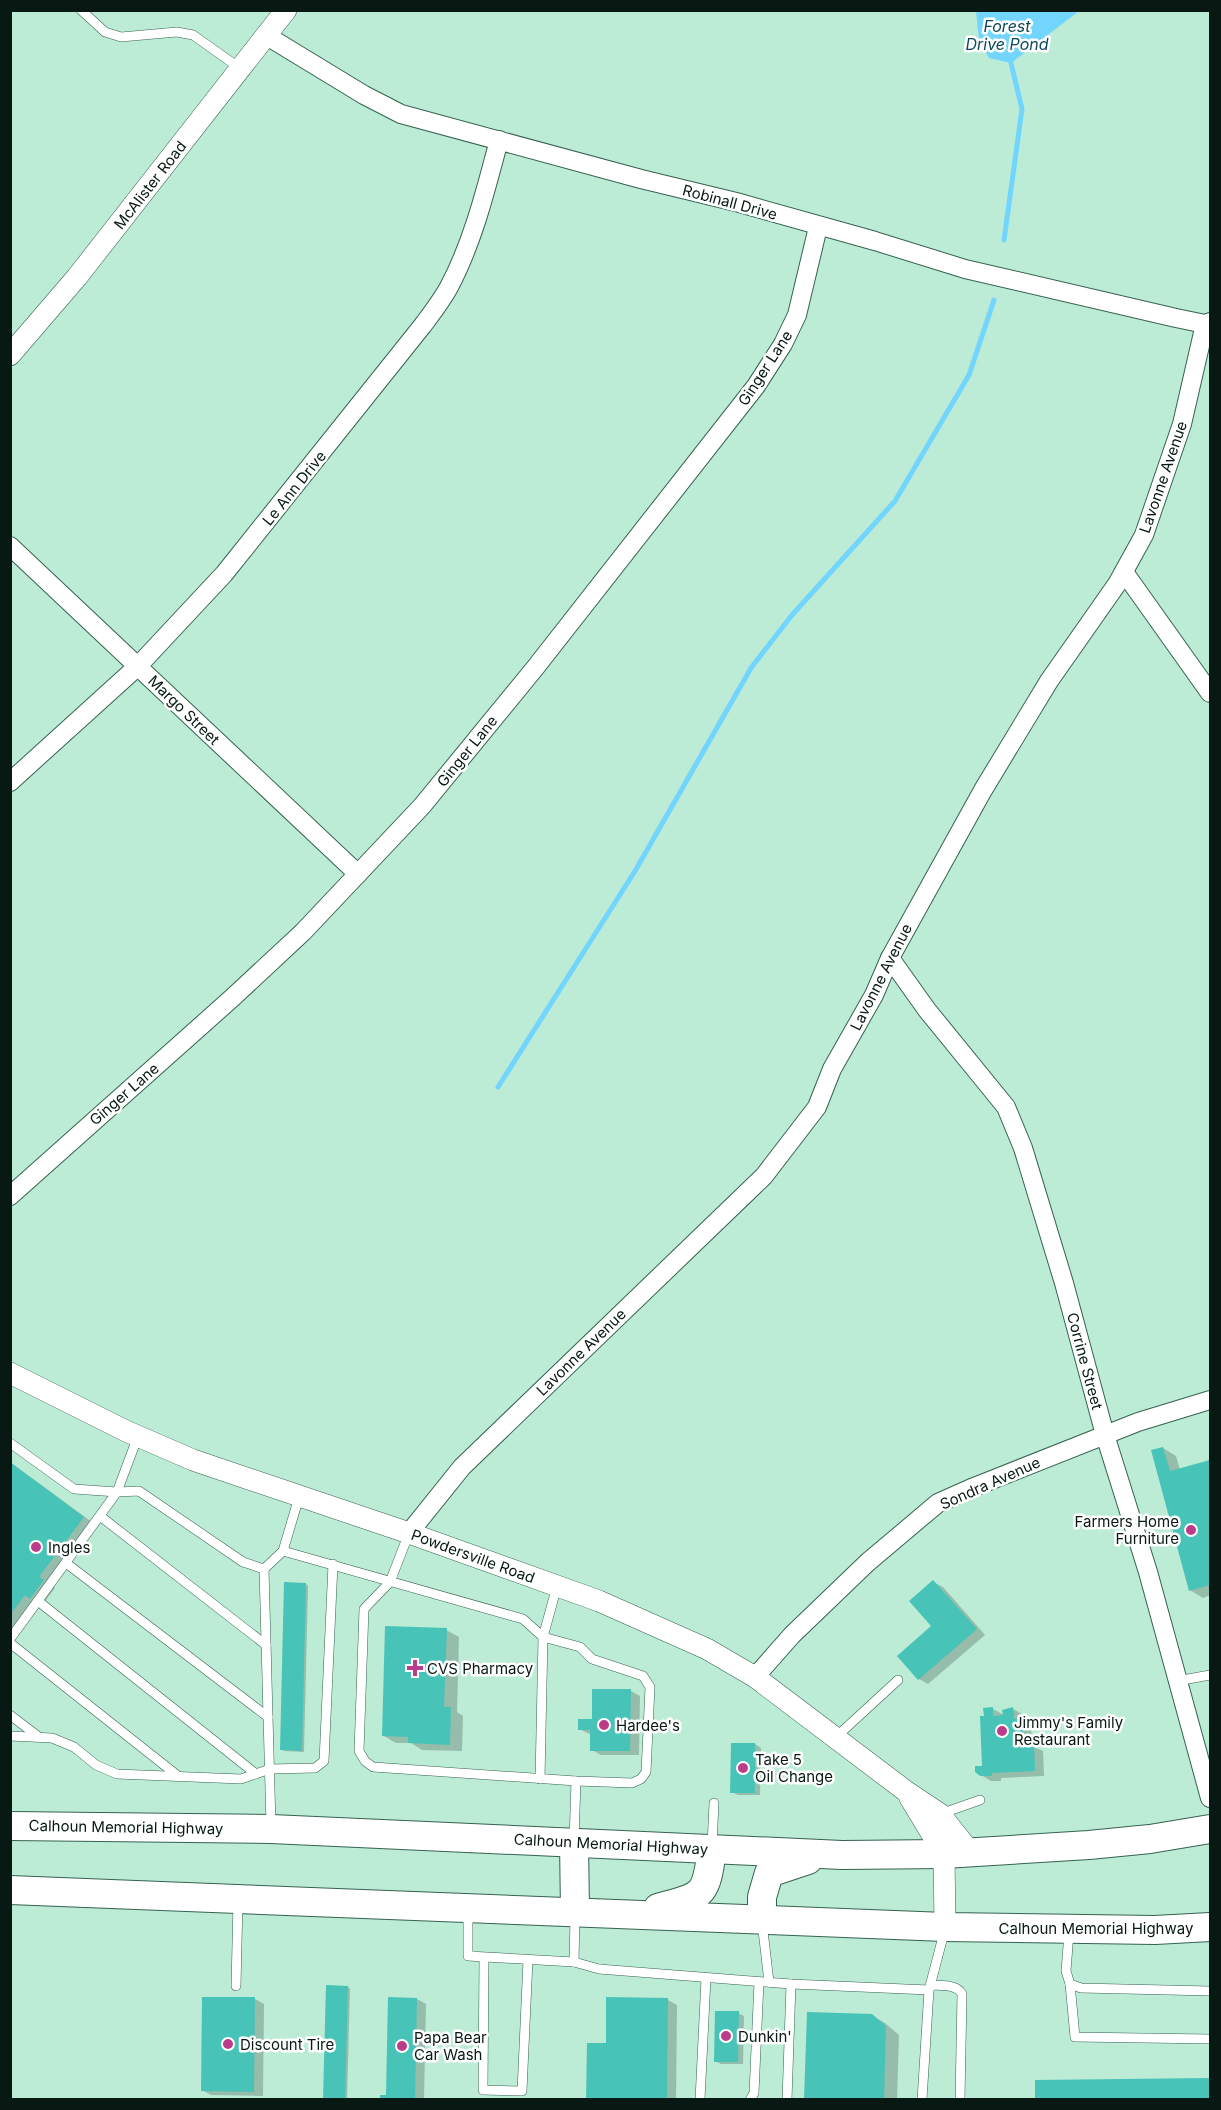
<svg xmlns="http://www.w3.org/2000/svg" width="1221" height="2110" viewBox="0 0 1221 2110" font-family="Inter,sans-serif">
<style>
.water{fill:#71d5fd}
.shadow{fill:#0003}
.lines{fill:none;stroke-linecap:round;stroke-linejoin:round}
.stream{stroke:#71d5fd;stroke-width:5}
.building{fill:#48c3b8}
.service-casing{stroke:#366251;stroke-width:10}
.minor-casing{stroke:#366251;stroke-width:20}
.tertiary-casing{stroke:#366251;stroke-width:22}
.trunk-casing{stroke:#366251;stroke-width:30}
.service{stroke:#fff;stroke-width:9}
.minor{stroke:#fff;stroke-width:18}
.tertiary{stroke:#fff;stroke-width:21}
.trunk{stroke:#fff;stroke-width:28}
.poi-dot{fill:#bb3c8a;stroke:#fff;stroke-width:2}
.labels{text-anchor:middle;dominant-baseline:central;stroke-width:5;stroke-linejoin:round;paint-order:stroke}
.street-label{font-size:15px;fill:#071912;stroke:#fff}
.poi-label{font-size:15px;fill:#071912;stroke:#fff;text-anchor:start}
.water-label{font-size:16px;font-style:italic;fill:#0d485d;stroke:#fff}
</style>
<rect width="100%" height="100%" fill="#bcebd6"/>
<polygon class="water" points="976,11 976,10 1079,11 1011,63 989,58 979,40"/>
<g class="shadow">
<polygon points="1163,1448 1176,1456 1180,1470 1210,1462 1210,1595 1203,1598 1190,1590"/>
<polygon points="10,1462 96,1525 51,1585 55,1588 43,1604 38,1602 10,1639"/>
<polygon points="933,1582 943,1587 985,1635 928,1684 919,1679 933,1626"/>
<polygon points="306,1584 308,1586 304,1752 284,1751 281,1749"/>
<polygon points="446,1630 459,1637 457,1712 463,1716 462,1751 422,1750 411,1743 396,1743 384,1736"/>
<polygon points="631,1691 640,1696 639,1755 601,1755 592,1750 592,1735 579,1729"/>
<polygon points="993,1709 1004,1715 1004,1711 1013,1709 1022,1714 1023,1720 1031,1725 1032,1746 1043,1751 1044,1776 1001,1778 1001,1781 991,1781 981,1775 984,1767 985,1717"/>
<polygon points="755,1744 761,1748 760,1795 738,1795 732,1792"/>
<polygon points="348,1987 350,1989 347,2100 325,2100"/>
<polygon points="203,1998 255,1999 264,2004 263,2096 211,2095 202,2090"/>
<polygon points="417,1999 426,2004 424,2100 381,2100 388,2096"/>
<polygon points="608,1999 668,2000 677,2005 676,2100 588,2100 607,2045"/>
<polygon points="738,2013 744,2016 743,2064 721,2064 715,2061"/>
<polygon points="872,2016 885,2023 899,2035 897,2100 806,2100"/>
</g>
<g class="lines">
<g class="stream">
<polyline points="1004,240 1022,109 1011,63"/>
<polyline points="498,1087 635,871 751,668 792,615 895,501 969,375 994,300"/>
</g>
</g>
<g class="building">
<polygon points="1163,1447 1170,1471 1210,1460 1210,1585 1189,1591 1151,1450"/>
<polygon points="10,1462 84,1517 39,1577 44,1580 30,1599 25,1595 10,1615"/>
<polygon points="933,1580 977,1629 918,1680 897,1656 931,1626 909,1601"/>
<polygon points="284,1582 306,1583 302,1751 280,1750"/>
<polygon points="385,1626 447,1628 444,1707 451,1707 450,1745 408,1743 408,1737 382,1736"/>
<polygon points="592,1689 631,1689 630,1751 590,1751 590,1730 578,1730 578,1719 592,1719"/>
<polygon points="993,1707 993,1716 1003,1715 1002,1710 1013,1707 1014,1719 1022,1718 1024,1745 1034,1744 1035,1771 992,1773 992,1776 980,1776 975,1772 975,1766 982,1766 980,1716 984,1716 983,1708"/>
<polygon points="731,1743 755,1743 755,1793 730,1793"/>
<polygon points="326,1985 348,1986 345,2100 323,2100"/>
<polygon points="202,1997 255,1997 254,2092 201,2091"/>
<polygon points="388,1997 417,1998 415,2100 380,2100 380,2095 386,2095"/>
<polygon points="606,1997 668,1998 667,2100 586,2100 587,2043 606,2043"/>
<polygon points="715,2011 739,2011 738,2062 714,2062"/>
<polygon points="807,2012 872,2014 886,2026 884,2100 804,2100"/>
<polygon points="1210,2078 1210,2100 1035,2100 1035,2080"/>
</g>
<g class="lines">
<defs>
<g id="service">
<polyline points="81,10 105,32 121,37 177,32 193,35 241,69"/>
<polyline points="10,1443 74,1489 117,1492 139,1491 243,1562 264,1569 283,1551 523,1619 543,1637 580,1647 592,1659 643,1676 650,1687 646,1772 641,1779 632,1783 576,1781 373,1767 365,1761 359,1751 364,1609 390,1582 409,1533"/>
<polyline points="100,1516 266,1645"/>
<polyline points="283,1551 299,1497"/>
<polyline points="66,1563 268,1717"/>
<polyline points="264,1569 271,1826"/>
<polyline points="38,1601 256,1774"/>
<polyline points="10,1639 117,1492 138,1436"/>
<polyline points="10,1643 178,1776"/>
<polyline points="1177,1681 1210,1675"/>
<polyline points="10,1715 39,1737"/>
<polyline points="10,1736 52,1738 74,1747 96,1765 117,1774 241,1779 270,1769 315,1768 324,1761 333,1564"/>
<polyline points="835,1738 898,1680"/>
<polyline points="540,1779 543,1637 557,1586"/>
<polyline points="940,1814 980,1800"/>
<polyline points="574,1840 576,1781"/>
<polyline points="712,1845 714,1803"/>
<polyline points="468,1911 468,1956 574,1962"/>
<polyline points="575,1917 574,1962 599,1969 791,1984 929,1990"/>
<polyline points="762,1922 769,1982"/>
<polyline points="1069,1933 1066,1971 1070,1984 1081,1988 1210,1991"/>
<polyline points="484,1958 483,2090 522,2091 528,1960"/>
<polyline points="1070,1984 1075,2037 1210,2039"/>
<path d="M931 1985C941 1986 957 1984 962 1994L960 2100"/>
<polyline points="236,1986 238,1901"/>
<polyline points="700,2100 706,1978"/>
<polyline points="750,2100 754,2093 759,1982"/>
<polyline points="787,2100 791,1984"/>
<polyline points="922,2100 929,1990 945,1929"/>
</g>
<g id="minor">
<polyline points="267,36 364,95 401,114 641,179 736,202 875,241 965,269 1176,318 1205,324 1210,322"/>
<polyline points="10,546 358,874"/>
<polyline points="1124,572 1210,693"/>
<path d="M10 782 138 666 224 574 423 325C432 313 442 300 449 287 473 242 486 189 499 140"/>
<polyline points="890,958 927,1010 1006,1107 1023,1148 1064,1283 1105,1435 1148,1572 1210,1798"/>
<polyline points="10,1196 231,999 303,932 422,806 535,668 756,386 783,344 797,315 818,227"/>
<polyline points="409,1533 462,1467 764,1176 817,1107 832,1069 874,995 890,958 983,790 1049,681 1117,584 1144,535 1182,424 1205,324"/>
<polyline points="755,1677 792,1635 868,1562 938,1503 974,1487 1138,1422 1210,1400"/>
</g>
<g id="tertiary">
<polyline points="10,355 77,277 286,10"/>
<polyline points="10,1373 126,1431 193,1460 409,1533 599,1601 707,1649 755,1677 907,1792 940,1814 971,1853"/>
<polyline points="910,1798 944,1854 945,1927"/>
</g>
<g id="trunk">
<polyline points="10,1826 271,1829 842,1855 944,1854 1089,1845 1150,1839 1210,1829"/>
<polyline points="574,1842 575,1912"/>
<polyline points="10,1890 945,1927 1155,1930 1210,1927"/>
<path d="M658 1908C703 1895 706 1898 712 1849"/>
<polyline points="762,1919 762,1897 769,1873 808,1860"/>
</g>
</defs>
<use href="#service" class="service-casing"/>
<use href="#minor" class="minor-casing"/>
<use href="#tertiary" class="tertiary-casing"/>
<use href="#trunk" class="trunk-casing"/>
<use href="#service" class="service"/>
<use href="#minor" class="minor"/>
<use href="#tertiary" class="tertiary"/>
<use href="#trunk" class="trunk"/>
</g>
<g class="poi-dot">
<circle cx="1191" cy="1530" r="6"/>
<circle cx="36" cy="1547" r="6"/>
<path d="M412 1659h6v6h6v6h-6v6h-6v-6h-6v-6h6z"/>
<circle cx="604" cy="1725" r="6"/>
<circle cx="1002" cy="1731" r="6"/>
<circle cx="743" cy="1768" r="6"/>
<circle cx="726" cy="2036" r="6"/>
<circle cx="228" cy="2044" r="6"/>
<circle cx="402" cy="2046" r="6"/>
</g>
<g class="labels">
<g class="street-label">
<text transform="translate(150 185) rotate(-52)">McAlister Road</text>
<text transform="translate(730 202) rotate(15)">Robinall Drive</text>
<text transform="translate(765 368) rotate(-57)">Ginger Lane</text>
<text transform="translate(1163 477) rotate(-71)">Lavonne Avenue</text>
<text transform="translate(294 488) rotate(-51)">Le Ann Drive</text>
<text transform="translate(184 710) rotate(44)">Margo Street</text>
<text transform="translate(467 751) rotate(-51)">Ginger Lane</text>
<text transform="translate(881 977) rotate(-63)">Lavonne Avenue</text>
<text transform="translate(124 1094) rotate(-41)">Ginger Lane</text>
<text transform="translate(581 1352) rotate(-44)">Lavonne Avenue</text>
<text transform="translate(1085 1361) rotate(75)">Corrine Street</text>
<text transform="translate(990 1483) rotate(-24)">Sondra Avenue</text>
<text transform="translate(473 1556) rotate(20)">Powdersville Road</text>
<text transform="translate(126 1827) rotate(1)">Calhoun Memorial Highway</text>
<text transform="translate(611 1844) rotate(3)">Calhoun Memorial Highway</text>
<text x="1096" y="1928">Calhoun Memorial Highway</text>
</g>
<g class="poi-label">
<text x="1179" y="1521" text-anchor="end">Farmers Home<tspan x="1179" dy="17">Furniture</tspan></text>
<text x="48" y="1547">Ingles</text>
<text x="427" y="1668">CVS Pharmacy</text>
<text x="1014" y="1722">Jimmy's Family<tspan x="1014" dy="17">Restaurant</tspan></text>
<text x="616" y="1725">Hardee's</text>
<text x="755" y="1759">Take 5<tspan x="755" dy="17">Oil Change</tspan></text>
<text x="738" y="2036">Dunkin'</text>
<text x="414" y="2037">Papa Bear<tspan x="414" dy="17">Car Wash</tspan></text>
<text x="240" y="2044">Discount Tire</text>
</g>
<g class="water-label">
<text x="1007" y="26">Forest<tspan x="1007" dy="18">Drive Pond</tspan></text>
</g>
</g>
<rect width="1221" height="2110" fill="none" stroke="#071912" stroke-width="24"/>
</svg>
